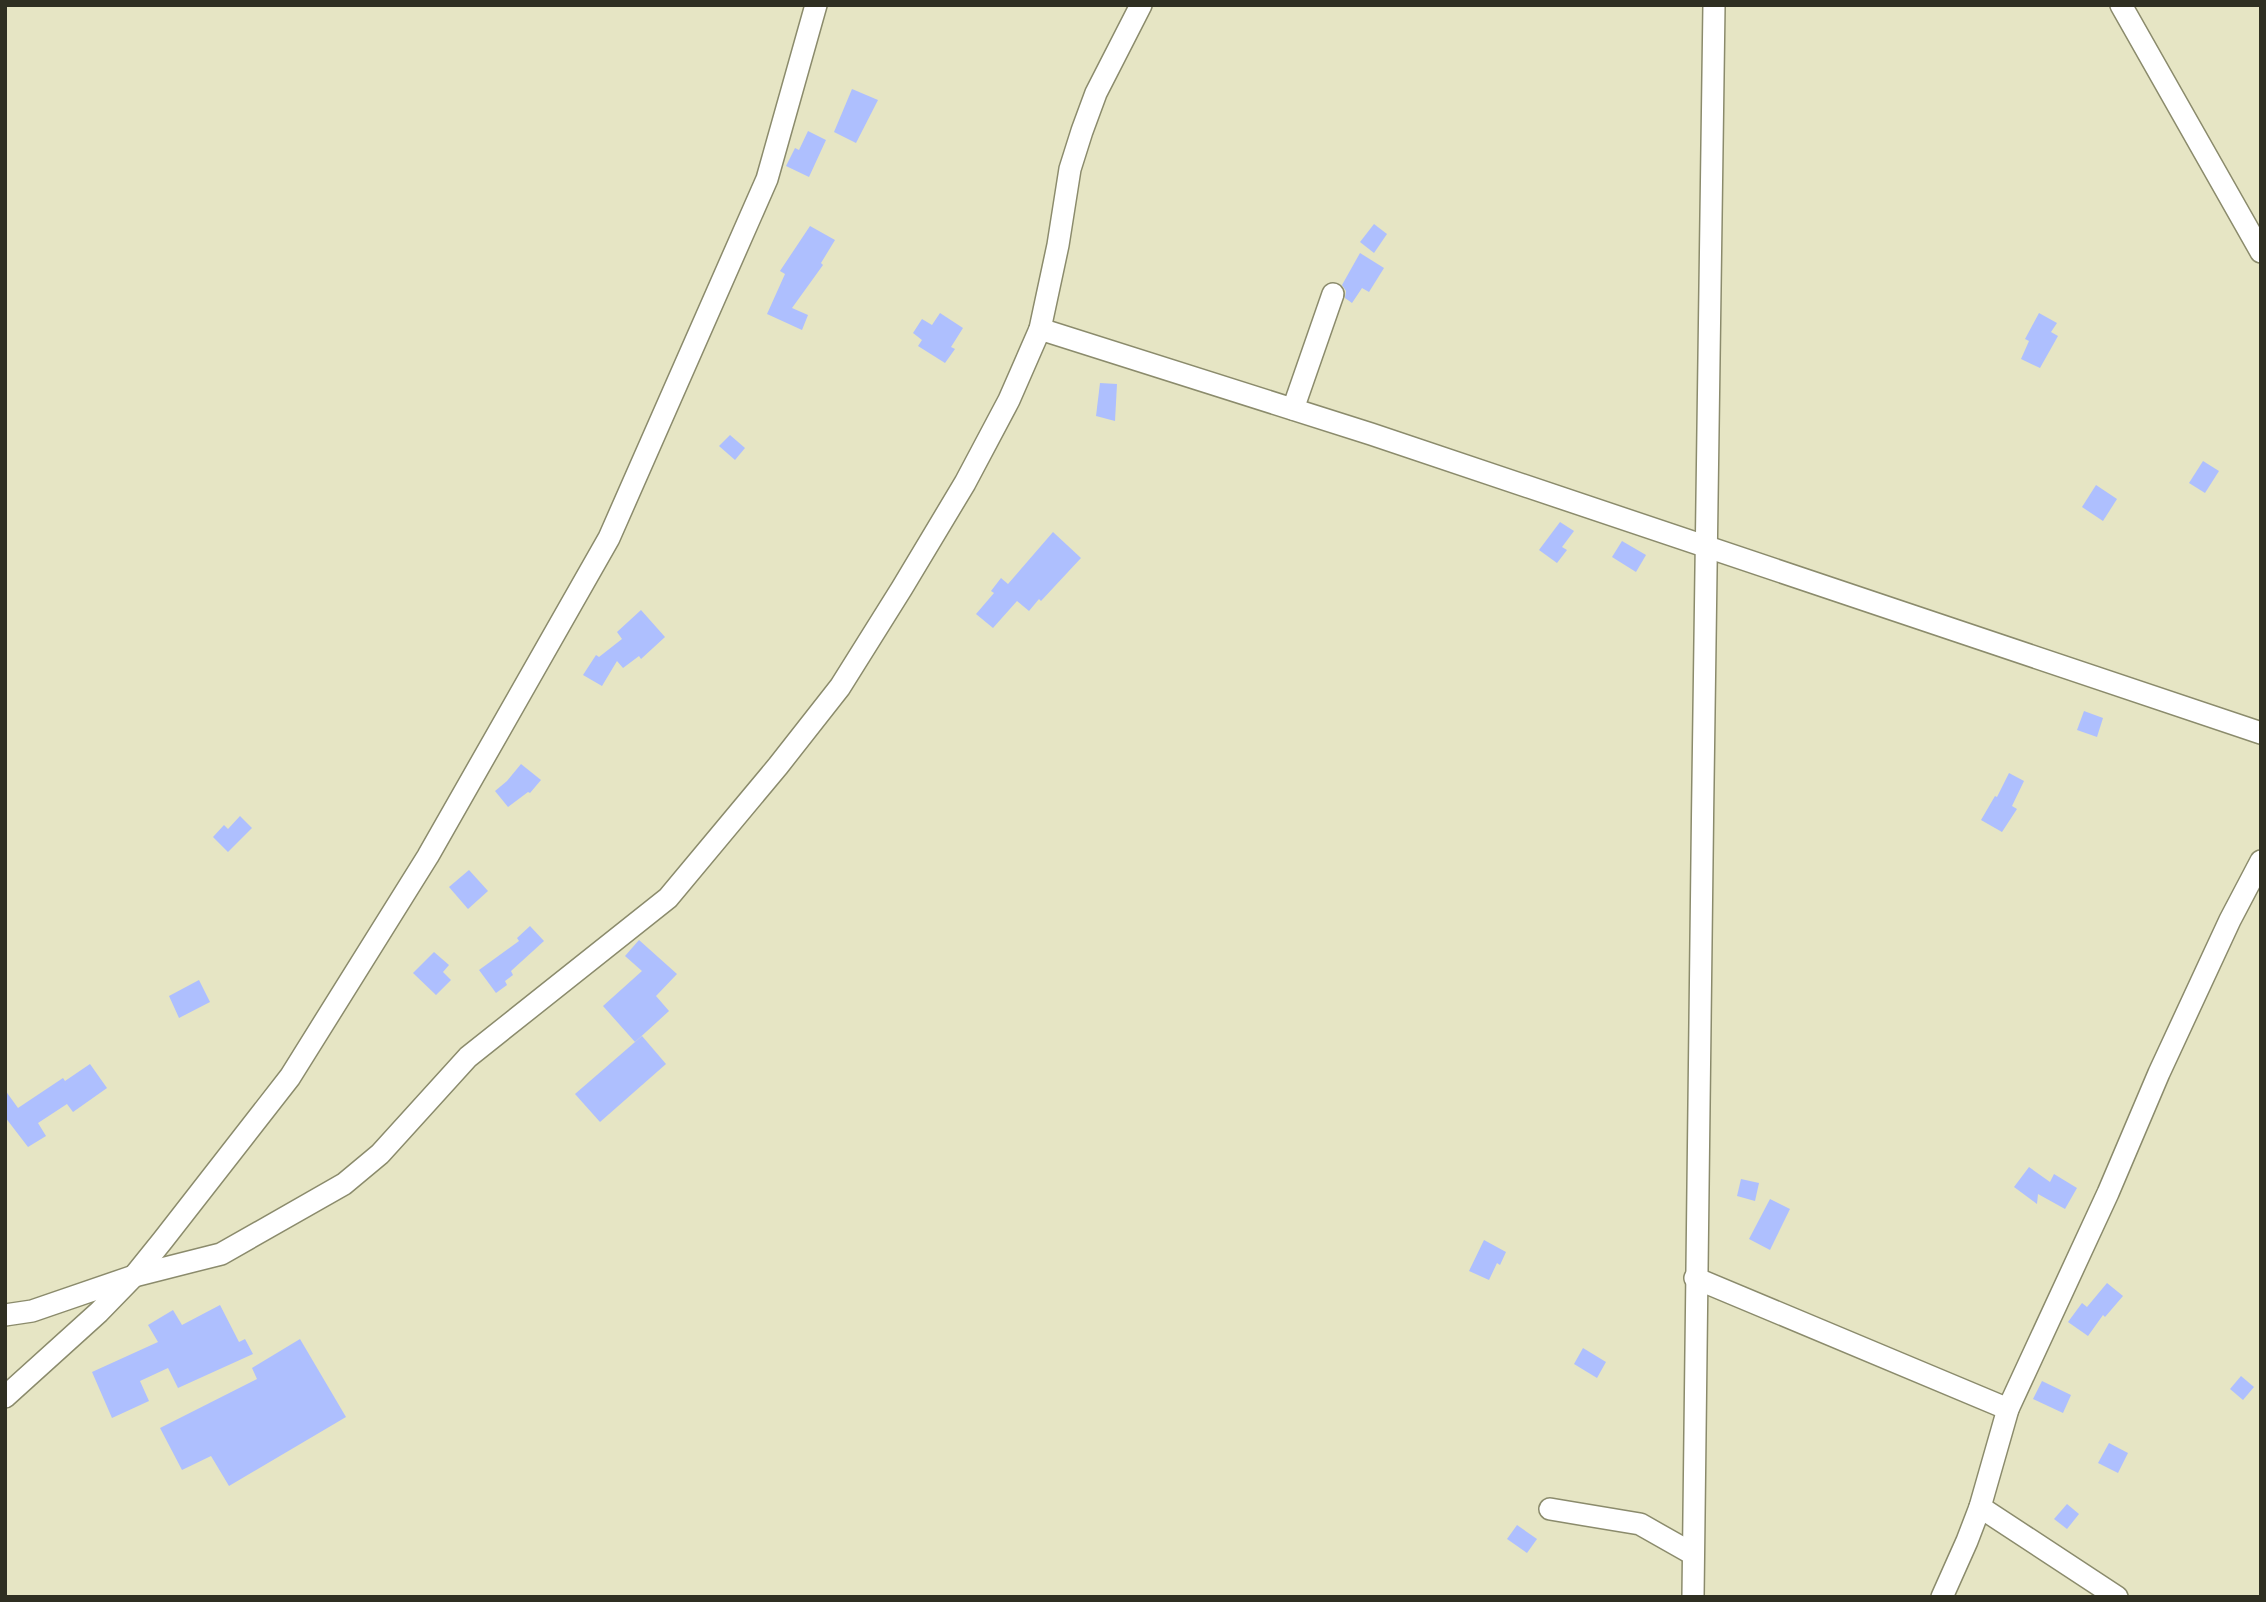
<svg xmlns="http://www.w3.org/2000/svg" width="2266" height="1602" viewBox="0 0 2266 1602" font-family="Manrope,sans-serif">
<style>
.building{fill:#aebffe}
.lines{fill:none;stroke-linecap:round;stroke-linejoin:round}
.street-casing{stroke:#8b8b6c;stroke-width:24}
.street{stroke:#fff;stroke-width:21}
</style>
<rect width="100%" height="100%" fill="#e6e5c4"/>
<g class="building">
<polygon points="852,89 878,100 856,143 834,132"/>
<polygon points="808,131 826,140 809,177 786,166 795,148 799,150"/>
<polygon points="1374,224 1387,234 1374,253 1360,242"/>
<polygon points="810,226 835,240 821,263 823,265 792,308 808,315 802,330 767,314 785,274 780,271"/>
<polygon points="1360,253 1384,268 1369,292 1362,288 1352,303 1345,298 1346,291 1342,285"/>
<polygon points="940,313 963,328 951,347 955,349 945,363 918,346 922,340 913,333 922,319 932,325"/>
<polygon points="2039,313 2057,323 2051,332 2058,336 2040,368 2021,359 2029,341 2025,339"/>
<polygon points="1100,383 1117,384 1115,421 1096,416"/>
<polygon points="730,435 745,448 735,460 719,446"/>
<polygon points="2203,461 2219,471 2205,493 2189,483"/>
<polygon points="2096,485 2117,499 2103,521 2082,507"/>
<polygon points="1560,522 1574,531 1562,547 1567,550 1557,563 1539,550"/>
<polygon points="1053,532 1081,558 1041,601 1039,599 1029,611 1017,601 993,628 976,614 994,593 991,591 1001,578 1008,584"/>
<polygon points="1622,541 1646,555 1636,572 1612,557"/>
<polygon points="641,610 665,637 641,659 639,656 623,668 617,661 602,686 583,675 596,655 599,657 622,639 617,632"/>
<polygon points="2084,711 2103,718 2097,737 2077,730"/>
<polygon points="521,764 541,780 530,793 528,792 508,807 495,791 507,781"/>
<polygon points="2009,773 2024,781 2012,806 2017,809 2002,832 1981,820 1995,796 1997,797"/>
<polygon points="240,816 252,828 228,852 213,837 224,825 228,829"/>
<polygon points="469,870 488,891 468,909 449,887"/>
<polygon points="530,926 544,941 511,971 513,975 505,981 507,985 496,993 479,970 519,941 517,938"/>
<polygon points="639,940 677,974 656,996 669,1011 635,1042 603,1006 642,971 625,956"/>
<polygon points="434,952 449,965 443,972 451,980 436,995 413,973"/>
<polygon points="199,980 210,1002 179,1018 169,996"/>
<polygon points="642,1036 666,1064 600,1122 575,1094"/>
<polygon points="90,1064 107,1088 73,1112 67,1104 38,1123 46,1136 28,1147 5,1117 5,1090 18,1108 63,1078 65,1081"/>
<polygon points="2029,1167 2050,1182 2054,1174 2077,1188 2065,1209 2038,1194 2037,1204 2014,1187"/>
<polygon points="1741,1179 1759,1183 1755,1201 1737,1196"/>
<polygon points="1770,1199 1790,1209 1770,1250 1749,1239"/>
<polygon points="1484,1240 1506,1252 1500,1265 1497,1263 1489,1280 1469,1271"/>
<polygon points="2107,1283 2123,1296 2105,1317 2103,1315 2088,1336 2068,1322 2082,1303 2087,1307"/>
<polygon points="220,1305 239,1342 245,1339 253,1354 178,1388 168,1368 140,1381 149,1401 112,1418 92,1372 158,1342 148,1325 173,1310 182,1325"/>
<polygon points="300,1339 346,1417 229,1486 211,1456 182,1470 160,1428 257,1379 252,1368"/>
<polygon points="1583,1348 1606,1362 1597,1378 1574,1364"/>
<polygon points="2241,1376 2254,1387 2243,1400 2230,1389"/>
<polygon points="2042,1381 2071,1395 2063,1413 2033,1399"/>
<polygon points="2109,1443 2128,1453 2118,1473 2098,1463"/>
<polygon points="2067,1504 2079,1514 2067,1529 2054,1519"/>
<polygon points="1517,1525 1537,1539 1527,1553 1507,1539"/>
</g>
<g class="lines">
<defs>
<g id="street">
<polyline points="2121,5 2261,252"/>
<polyline points="1040,329 1371,434 2261,733"/>
<polyline points="1293,409 1333,294"/>
<polyline points="1695,1278 2008,1409"/>
<polyline points="5,1315 32,1311 134,1276 221,1254 344,1184 380,1154 468,1057 668,898 778,766 840,687 902,588 965,483 1009,400 1040,329 1058,245 1070,169 1082,131 1096,93 1141,5"/>
<polyline points="5,1397 99,1312 134,1276 163,1240 290,1077 428,856 609,538 767,179 816,5"/>
<polyline points="1980,1507 2117,1597"/>
<polyline points="1550,1509 1640,1524 1693,1554"/>
<path d="M1693 1597C1697 1066 1708 536 1714 5"/>
<polyline points="1942,1597 1967,1541 1980,1507 2008,1409 2108,1193 2159,1073 2230,920 2261,861"/>
</g>
</defs>
<use href="#street" class="street-casing"/>
<use href="#street" class="street"/>
</g>
<rect width="2266" height="1602" fill="none" stroke="#2f2f22" stroke-width="14"/>
</svg>
